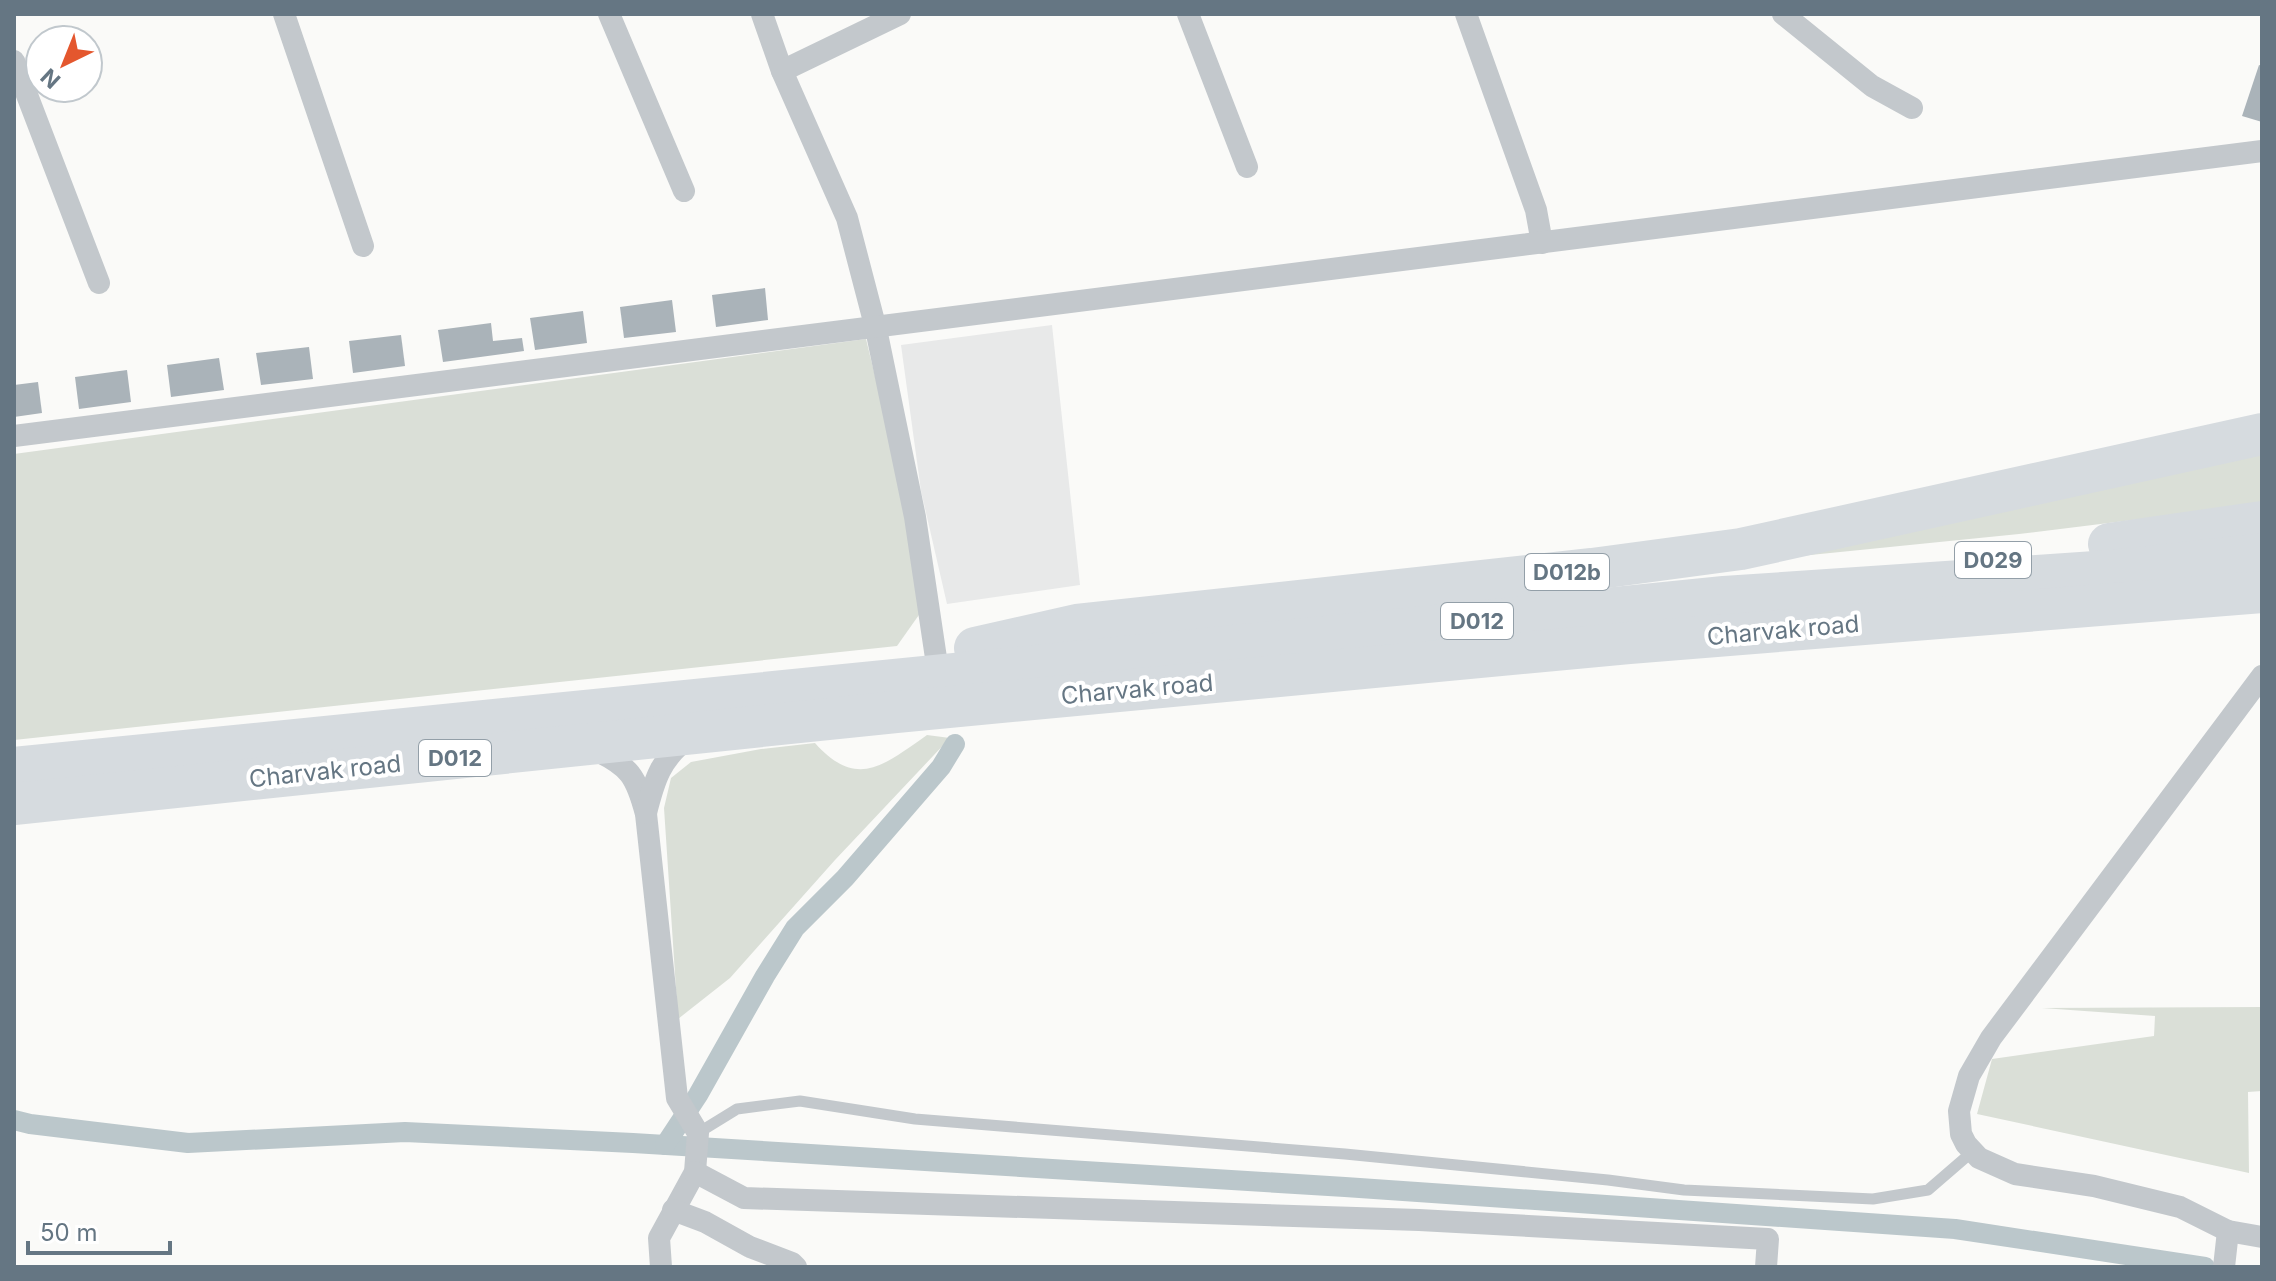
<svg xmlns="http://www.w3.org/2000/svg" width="2276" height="1281" viewBox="0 0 2276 1281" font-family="Inter,sans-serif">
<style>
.built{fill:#e8e9e9}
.green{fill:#dadfd7}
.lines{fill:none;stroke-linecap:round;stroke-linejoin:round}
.canal{stroke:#bbc7cb;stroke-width:20}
.building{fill:#aab3b9}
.lane{stroke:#c3c8cc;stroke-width:11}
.street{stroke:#c3c8cc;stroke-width:22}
.highway{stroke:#d6dbdf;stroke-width:42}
.labels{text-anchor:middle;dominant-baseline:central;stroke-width:8;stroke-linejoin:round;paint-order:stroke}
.shield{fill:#fff;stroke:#939fa8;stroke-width:2}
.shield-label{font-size:22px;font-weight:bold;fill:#657683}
.street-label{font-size:24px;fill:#657683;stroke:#fff}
</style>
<rect width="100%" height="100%" fill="#fafaf8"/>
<polygon class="built" points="1052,325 1080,585 947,604 921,491 901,345"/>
<g class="green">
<polygon points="866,339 904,495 921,612 897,646 14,740 14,454"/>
<polygon points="2262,447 2262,504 2019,534 1760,560"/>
<path d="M927 735 950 738 835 860 730 978 678 1019 664 808 671 778 691 762 761 749 815 743C857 790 884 765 927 735Z"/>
<polygon points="2262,1007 2262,1091 2248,1092 2249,1173 1977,1114 1992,1059 2154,1036 2155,1016 2042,1008"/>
</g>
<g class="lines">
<g class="canal">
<polyline points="14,1120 30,1124 188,1143 405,1132 633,1143 1345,1187 1955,1229 2205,1267"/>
<polyline points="665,1145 698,1095 765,976 795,928 845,878 941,767 955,744"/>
</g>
</g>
<g class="building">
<polygon points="2259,65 2262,66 2262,122 2242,116"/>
<polygon points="765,288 768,320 716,327 712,295"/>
<polygon points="672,300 676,332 624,338 620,307"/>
<polygon points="583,311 587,343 535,350 530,318"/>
<polygon points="491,323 493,341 522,338 524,351 443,362 438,330"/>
<polygon points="401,335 405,366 353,373 349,341"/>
<polygon points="309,347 313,379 261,385 256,353"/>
<polygon points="219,358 224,390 171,397 167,365"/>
<polygon points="127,370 131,402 79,409 75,377"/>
<polygon points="38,382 42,413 14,417 14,385"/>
</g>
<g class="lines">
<polyline class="lane" points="698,1133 737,1109 800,1101 915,1119 1345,1154 1608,1180 1684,1190 1873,1199 1928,1190 1972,1152"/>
<g class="street">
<polyline points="284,14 363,246"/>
<polyline points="609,14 684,191"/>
<polyline points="762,14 782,71 847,218 876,329 915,517 936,658"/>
<polyline points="1188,14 1247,167"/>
<polyline points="1466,14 1536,210 1542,243"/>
<polyline points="1783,14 1872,86 1912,108"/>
<polyline points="14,61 99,283"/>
<polyline points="782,71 900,14"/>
<polyline points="14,436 2262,151"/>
<polyline points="2262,676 1991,1038 1969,1076 1959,1111 1961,1134 1966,1144 1979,1158 2015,1174 2094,1186 2180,1207 2228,1231 2262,1237"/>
<path d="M593 749C630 766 636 776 646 814L677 1098 698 1133 695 1172 659 1238 661 1267"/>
<path d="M646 813C654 781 661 757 689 738"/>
<polyline points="695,1172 744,1198 1419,1220 1768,1239 1766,1267"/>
<polyline points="673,1210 705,1222 750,1247 792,1263 796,1267"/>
<polyline points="2224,1267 2228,1231"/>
</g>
<g class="highway">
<polyline points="2109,544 2262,522"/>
<polyline points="975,648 1077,625 1592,569 1741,549 2262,434"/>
<polyline points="14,768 1724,597 2110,571 2262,554"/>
<polyline points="14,804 896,712 1629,643 2262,592"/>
</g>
</g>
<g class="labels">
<g class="shield">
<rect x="1955" y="542" width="76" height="36" rx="6"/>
<rect x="1525" y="554" width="84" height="36" rx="6"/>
<rect x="1441" y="603" width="72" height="36" rx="6"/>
<rect x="419" y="740" width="72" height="36" rx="6"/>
</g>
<g class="shield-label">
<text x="1993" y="560">D029</text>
<text x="1567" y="572">D012b</text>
<text x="1477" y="621">D012</text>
<text x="455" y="758">D012</text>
</g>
<g class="street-label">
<text transform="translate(1783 630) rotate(-5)">Charvak road</text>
<text transform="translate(1137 689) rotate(-5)">Charvak road</text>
<text transform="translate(325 771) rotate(-6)">Charvak road</text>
</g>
</g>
<rect width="2276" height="1281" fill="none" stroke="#657683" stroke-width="32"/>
<g transform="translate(64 64) rotate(223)"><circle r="38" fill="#ffffff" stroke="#c1c8cd" stroke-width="2"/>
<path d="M0-6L14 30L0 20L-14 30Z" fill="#e4572e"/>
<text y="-12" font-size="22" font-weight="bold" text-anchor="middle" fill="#657683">N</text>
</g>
<path d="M28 1241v12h142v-12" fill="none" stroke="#657683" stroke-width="4"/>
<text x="40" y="1241" font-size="24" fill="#657683" stroke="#ffffff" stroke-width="6" paint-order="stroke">50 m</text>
</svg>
